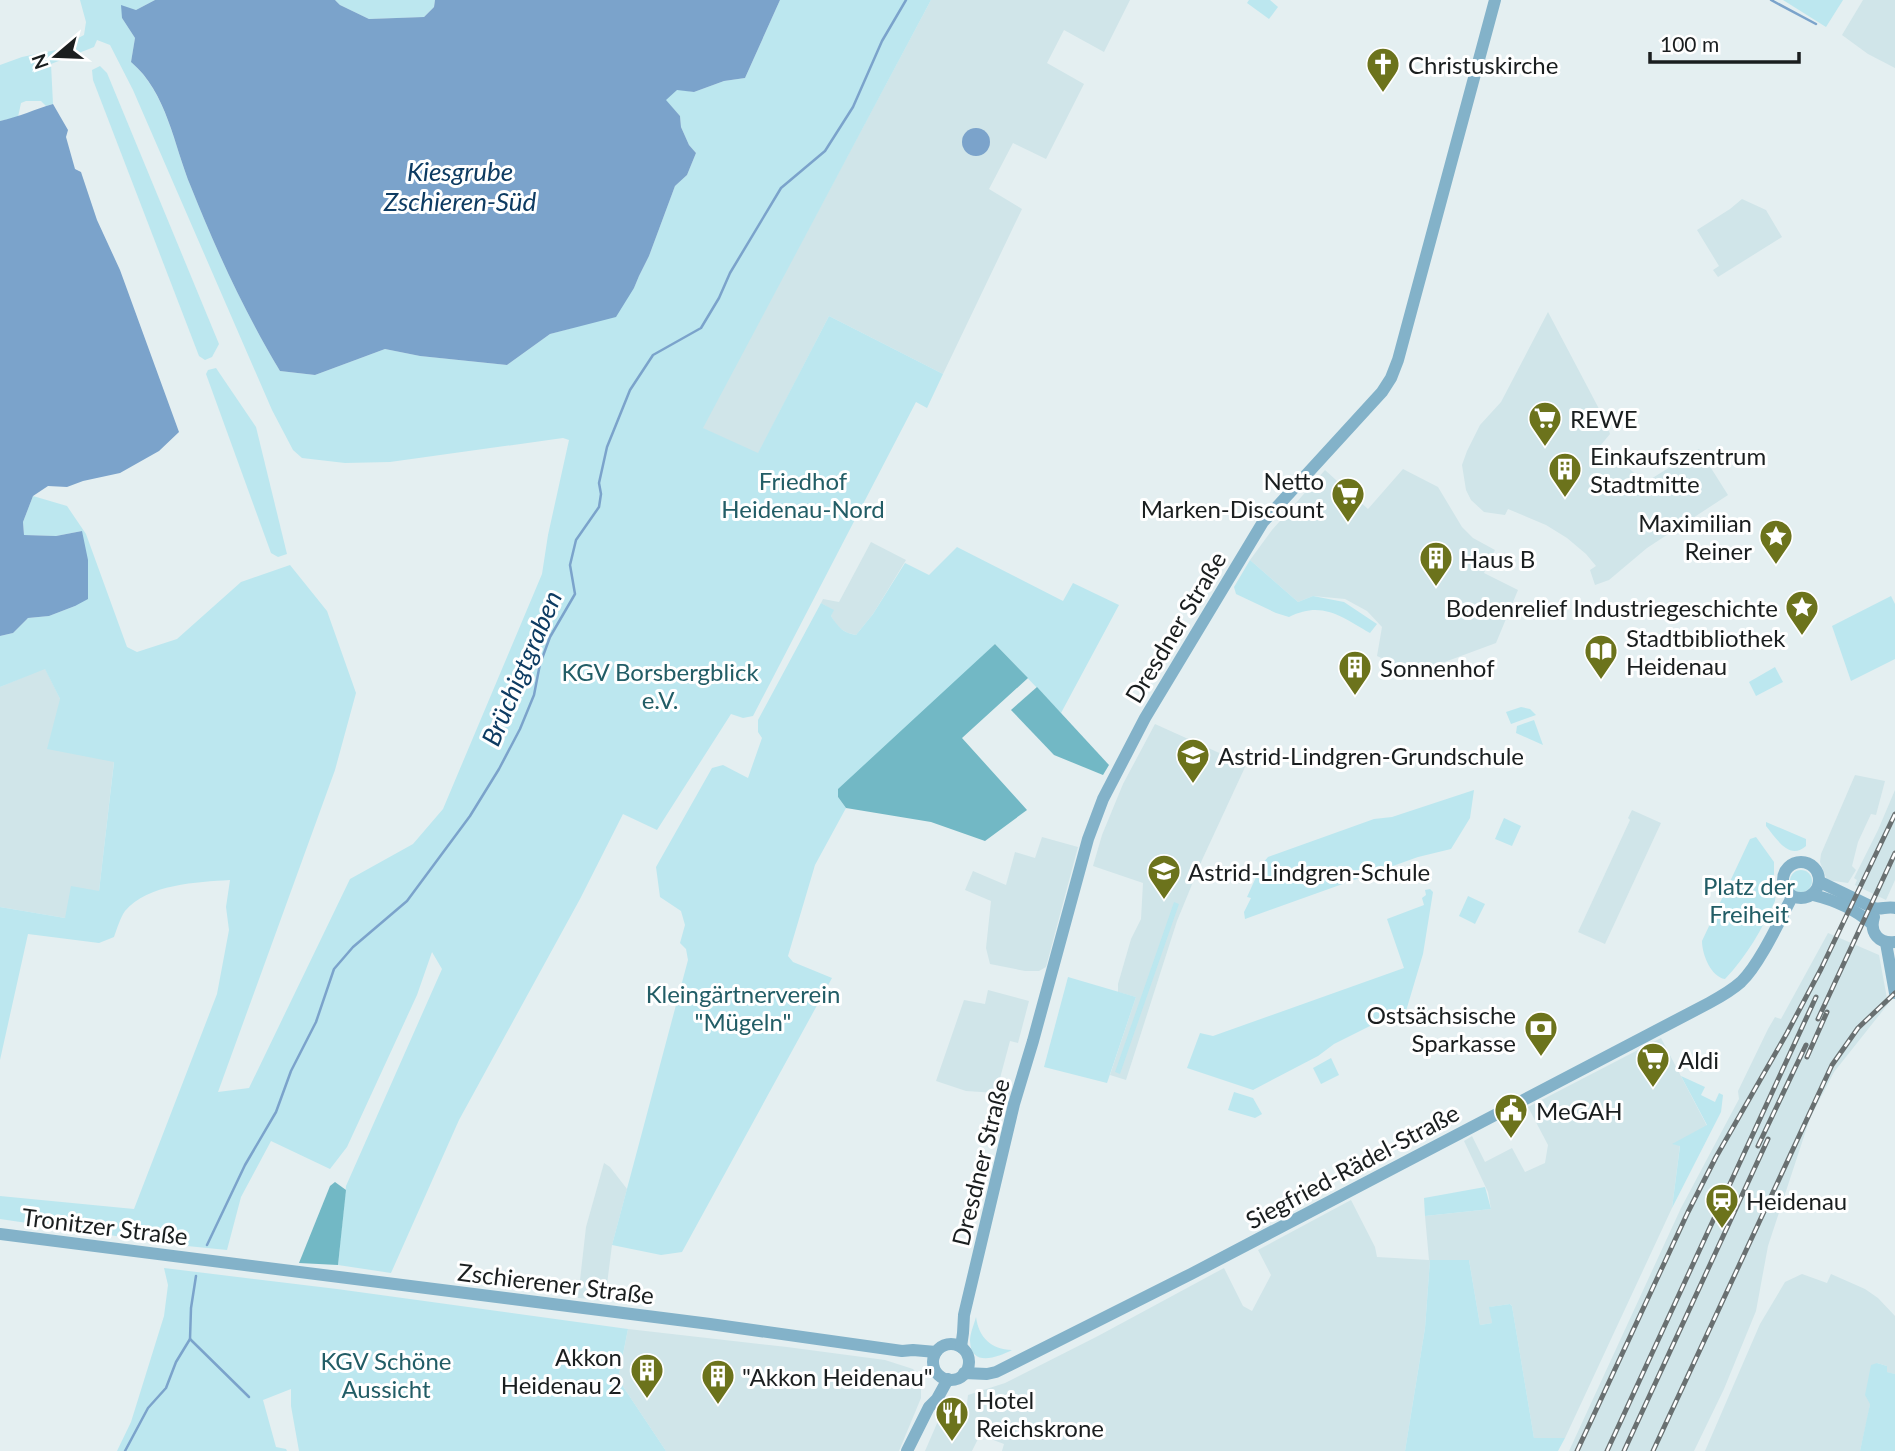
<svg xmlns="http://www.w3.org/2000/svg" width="1895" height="1451" viewBox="0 0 1895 1451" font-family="Lato,sans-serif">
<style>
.built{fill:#d0e5e9}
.green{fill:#bce7ef}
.forest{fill:#72b8c5}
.water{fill:#7ba3cb}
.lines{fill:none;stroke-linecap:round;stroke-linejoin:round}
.stream{stroke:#7ba3cb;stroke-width:2.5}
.tertiary{stroke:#83b2c9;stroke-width:12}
.rail-casing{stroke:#697071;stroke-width:5}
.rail{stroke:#fff;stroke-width:2.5;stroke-dasharray:8;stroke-linecap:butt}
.labels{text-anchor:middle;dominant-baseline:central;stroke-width:6;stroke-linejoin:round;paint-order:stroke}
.poi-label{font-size:24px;fill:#1a1e1f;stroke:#fff;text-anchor:start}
.park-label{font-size:24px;fill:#225d66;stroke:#fff}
.street-label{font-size:24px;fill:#1a1e1f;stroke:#fff}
.water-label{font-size:26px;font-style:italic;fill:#0d3b62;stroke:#fff}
</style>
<rect width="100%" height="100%" fill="#e4eff1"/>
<g class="built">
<polygon points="931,0 1130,0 1104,52 1064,30 1047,63 1084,84 1046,159 1013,143 989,189 1022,209 943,374 829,316 758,454 702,428"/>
<polygon points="1863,0 1895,0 1895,68 1868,54 1842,35"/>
<polygon points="1742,199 1766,210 1782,237 1718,277 1713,270 1719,266 1697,230 1730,209"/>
<polygon points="1548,312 1607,424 1610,434 1600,446 1646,482 1699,449 1728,495 1647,548 1609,580 1595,585 1590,570 1596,566 1586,554 1567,538 1546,525 1508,509 1505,515 1484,512 1471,500 1466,490 1462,465 1467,451 1480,425 1501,402"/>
<polygon points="1403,469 1438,487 1462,527 1473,538 1495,550 1484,573 1518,590 1496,643 1415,673 1377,656 1382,627 1367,611 1345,599 1313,596 1298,602 1250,560 1272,530 1325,470 1368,509"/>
<polygon points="871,542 906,560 873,614 856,635 848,633 837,627 831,616 833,610 821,603 823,599 839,602"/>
<polygon points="45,668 60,699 114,761 99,891 65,918 0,907 0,687"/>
<polygon points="1155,724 1246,765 1202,860 1177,921 1126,1080 1110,1075 1136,997 1118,992 1118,984 1131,939 1141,919 1143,883 1093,866 1102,835 1123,784"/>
<polygon points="1855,775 1885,781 1876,815 1871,814 1858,842 1852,866 1856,870 1848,883 1827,880 1820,862 1821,854"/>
<polygon points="1895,790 1895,880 1886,900 1855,885 1857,880 1854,878 1878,830"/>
<polygon points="1632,810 1661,823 1605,944 1578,932 1630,820 1628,818"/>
<polygon points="1042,837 1078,847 1046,967 1039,971 1025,971 990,964 986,948 991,901 965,890 973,871 1006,885 1015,852 1035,858"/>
<polygon points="1828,933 1879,955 1888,1004 1834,1072 1810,1118 1768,1246 1756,1311 1724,1389 1694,1451 1569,1451 1681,1208 1739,1099 1738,1091 1768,1029 1775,1017 1781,1019"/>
<polygon points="988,990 1029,1001 1018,1043 1010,1041 996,1093 966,1091 936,1081 964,1000 985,1004"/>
<polygon points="1661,1038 1707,1126 1674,1144 1680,1145 1672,1208 1565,1438 1534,1438 1512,1306 1510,1304 1490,1307 1492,1323 1480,1325 1469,1260 1430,1260 1425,1328 1405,1451 1002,1451 1004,1444 980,1435 972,1451 925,1451 938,1421 949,1404 966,1412 968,1395 1005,1383 1098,1336 1224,1268 1243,1306 1252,1311 1271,1275 1258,1250 1351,1200 1375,1247 1377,1257 1429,1260 1425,1216 1491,1209 1488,1192 1464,1141 1472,1136 1485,1162 1512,1148 1525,1172 1545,1163 1548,1145 1528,1107"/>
<polygon points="604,1163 610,1167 627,1189 612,1245 605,1300 578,1298 586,1227"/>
<polygon points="1802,1274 1827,1283 1831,1274 1865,1289 1878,1298 1895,1316 1895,1374 1886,1372 1887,1366 1877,1363 1868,1416 1860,1451 1705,1451 1760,1324 1785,1282"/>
<polygon points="628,1329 787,1347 885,1360 913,1369 921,1379 921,1398 899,1451 666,1451 618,1379"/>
</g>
<g class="green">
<path d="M80 0H155L136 10 122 6V18L135 38 131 62C167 93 174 146 191 187 216 250 245 313 280 371L315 375 385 349 420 356 507 365 550 334 572 328 634 288 639 276 649 256 675 186 687 175 696 153 689 145 681 127 680 116 665 100 677 89 694 92 724 81 745 78 780 0H931L703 428 758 453 829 316 943 374 927 408 916 402 753 716 743 718 731 714 657 830 623 814 580 899 459 1120 391 1273 338 1265 346 1186 442 969 432 952 417 995 347 1147 330 1169 271 1141 241 1197 227 1250 177 1245 0 1219V1196L134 1209 217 994 229 930 226 907 230 880C197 882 148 884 125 911 120 918 117 929 114 937L99 943 28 934 0 1060V907L65 918 71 886 99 891 114 762 47 749 60 699 45 669 0 687V636L13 633 28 618 49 616 75 606 82 531 56 536 24 535 23 522 33 496 67 506 86 534 127 647 137 652 177 639 241 582 290 565 327 611 356 693 335 770 218 1092 249 1088 350 879 413 844 443 809 542 574 548 535 569 440 563 438 390 462 345 463 302 458 293 450 272 410 133 90 110 45 97 40 94 47 51 64 53 104 46 106 41 101H26L21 103 18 117 0 121V65L22 57 56 50 84 35 86 22Z"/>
<polygon points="335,0 435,0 434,7 424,17 369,19 340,5"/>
<polygon points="1249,0 1270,0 1278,7 1269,19 1247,3"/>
<polygon points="1783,0 1843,0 1826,27"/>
<polygon points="100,66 107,73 219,344 212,357 205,360 199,356 93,80 92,70"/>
<polygon points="216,368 256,427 287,554 278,557 271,553 206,374 208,370"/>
<path d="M957 547 1063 601 1073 583 1119 605 1061 713 995 644 838 797 846 808 815 865 788 956 793 962 832 978 682 1252 661 1255 612 1245 688 960 686 949 680 943 685 925 681 911 660 897 656 867 712 768 723 765 748 778 762 738 758 732V720L821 603 834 610 831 616C838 627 843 633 856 635L873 614 905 563 929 575Z"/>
<path d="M1250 560 1298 602 1313 596 1344 602 1377 624 1370 633C1342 617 1322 600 1289 617L1276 613 1236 594 1234 587Z"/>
<polygon points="1891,596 1895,604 1895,659 1851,681 1832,626"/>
<polygon points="1775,667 1783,682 1756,696 1749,682"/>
<polygon points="1521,707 1530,709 1536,715 1511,724 1506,712"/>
<polygon points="1534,720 1543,745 1516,733 1517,726"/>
<polygon points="1474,790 1470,818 1451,849 1418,857 1245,919 1244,912 1251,898 1247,897 1262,864 1268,857 1374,819 1392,817"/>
<polygon points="1504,818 1521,826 1512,846 1495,839"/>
<path d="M1766 822 1806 839V846C1789 861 1776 838 1766 826Z"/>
<path d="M1756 837 1774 862V880L1776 893 1775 901C1762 929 1747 956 1725 979 1711 977 1702 954 1702 941L1750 839Z"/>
<circle cx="1801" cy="881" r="11"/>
<polygon points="1430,889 1433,892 1423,954 1406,1011 1372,1025 1334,1044 1318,1056 1253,1090 1187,1068 1200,1033 1213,1036 1404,968 1387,919 1424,905 1422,898 1426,895 1425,890"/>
<polygon points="1468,896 1485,904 1475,924 1459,916"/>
<polygon points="1174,902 1179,904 1120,1074 1115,1072"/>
<polygon points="1068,977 1136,997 1107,1083 1044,1067"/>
<polygon points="1331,1058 1339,1075 1321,1084 1313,1068"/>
<polygon points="1681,1076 1705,1087 1701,1095 1715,1102 1719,1093 1723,1095 1721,1112 1672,1208 1680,1146 1672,1144 1707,1125"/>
<polygon points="1234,1092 1253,1098 1262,1114 1255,1118 1228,1110"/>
<polygon points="1485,1187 1491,1209 1425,1216 1424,1198"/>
<polygon points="1430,1260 1469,1260 1480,1325 1492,1323 1489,1307 1510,1304 1512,1306 1534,1438 1565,1438 1558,1451 1405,1451 1425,1328"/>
<polygon points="164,1268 337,1289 628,1329 618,1379 666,1451 299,1451 291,1406 291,1389 263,1400 276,1447 286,1449 287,1451 117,1451 131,1422 164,1316 168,1285"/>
<path d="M976 1317C979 1338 991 1349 1012 1350 998 1357 971 1368 970 1341 970 1333 974 1325 976 1317Z"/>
<polygon points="1877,1363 1887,1366 1887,1372 1895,1374 1895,1451 1860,1451 1870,1404 1865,1395 1871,1365"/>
</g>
<g class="forest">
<polygon points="995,644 1028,678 962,738 1027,810 985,841 931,822 846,808 838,797 838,789"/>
<polygon points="1037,687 1109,765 1103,775 1054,755 1011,710"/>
<polygon points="335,1182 346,1190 338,1265 299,1263 330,1186"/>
</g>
<g class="water">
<path d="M155 0H335L340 5 369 19 424 17 434 7 435 0H780L745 78 724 81 694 92 677 90 666 100 680 116 681 127 689 145 696 153 687 175 675 186 649 256 639 276 634 288 616 317 550 334 507 365 420 356 385 349 315 375 280 371C245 313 216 250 191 187 174 146 167 92 131 62L135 38 122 18 121 5 136 10Z"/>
<path d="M53 104 68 130 66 137 75 169 81 172 97 220 120 270 179 432 159 451 120 473 83 481 67 487 48 486 33 496 23 522 24 535 56 536 82 531 88 560V599L75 606 49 616 28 618 13 633 0 636V121C19 117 35 109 53 104Z"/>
<circle cx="976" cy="142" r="14"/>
</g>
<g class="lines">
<g class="stream">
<polyline points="1771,0 1816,24"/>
<polyline points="207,1245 245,1165 276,1112 291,1071 316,1022 334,969 353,947 407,901 470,816 499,769 520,729 534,695 540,664 550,637 575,594 570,565 576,540 599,507 601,494 599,483 607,447 630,390 653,355 701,328 719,298 730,273 781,188 825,151 853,107 882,41 906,0"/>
<polyline points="190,1339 249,1397"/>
<polyline points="125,1451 148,1408 166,1388 176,1362 190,1339 191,1308 196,1276"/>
</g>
<g class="tertiary">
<circle cx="1801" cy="880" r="18"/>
<path d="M1820 882 1874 908C1881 910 1887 906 1895 908"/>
<path d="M1813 895C1834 900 1856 910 1872 924"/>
<path d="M1874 917C1869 933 1879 944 1895 942"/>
<polyline points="1886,943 1895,993"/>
<polyline points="0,1234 710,1324 902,1351 913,1350 936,1352"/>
<circle cx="951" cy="1362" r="18"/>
<polyline points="961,1347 963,1333 964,1315 1014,1104 1033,1041 1088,839 1103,799 1145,718 1263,522 1382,392 1391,378 1398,360 1495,0"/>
<path d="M964 1373 987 1374 996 1372 1191 1274 1709 1003C1720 997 1731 991 1741 982 1759 965 1780 920 1792 897"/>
<polyline points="907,1451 929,1407 937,1399 948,1379"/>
</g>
<defs>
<g id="rail">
<polyline points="1818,1019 1895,853"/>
<polyline points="1807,1057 1827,1012"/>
<polyline points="1758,1146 1806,1045"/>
<polyline points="1577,1451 1688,1212 1716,1157 1787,1033 1821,969 1895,814"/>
<polyline points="1607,1451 1816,997"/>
<polyline points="1624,1451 1768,1139"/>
<polyline points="1653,1451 1832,1065 1858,1028 1895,993"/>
</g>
</defs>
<use href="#rail" class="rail-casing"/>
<use href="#rail" class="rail"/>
</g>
<defs>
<symbol id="church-pin" viewBox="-11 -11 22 30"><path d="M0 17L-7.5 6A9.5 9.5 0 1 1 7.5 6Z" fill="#6c731c" stroke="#fff"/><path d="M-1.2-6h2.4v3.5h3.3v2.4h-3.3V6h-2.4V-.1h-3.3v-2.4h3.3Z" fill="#fff"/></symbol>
<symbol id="supermarket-pin" viewBox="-11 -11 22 30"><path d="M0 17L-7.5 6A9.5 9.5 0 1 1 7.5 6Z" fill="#6c731c" stroke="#fff"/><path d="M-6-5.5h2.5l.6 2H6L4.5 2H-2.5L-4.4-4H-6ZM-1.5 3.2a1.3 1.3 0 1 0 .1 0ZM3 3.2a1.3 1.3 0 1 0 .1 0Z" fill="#fff"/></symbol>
<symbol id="building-pin" viewBox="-11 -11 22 30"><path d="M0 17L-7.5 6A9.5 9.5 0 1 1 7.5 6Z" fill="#6c731c" stroke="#fff"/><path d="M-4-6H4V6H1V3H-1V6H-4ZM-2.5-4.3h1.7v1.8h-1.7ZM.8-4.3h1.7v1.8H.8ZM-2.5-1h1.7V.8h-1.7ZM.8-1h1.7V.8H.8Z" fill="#fff"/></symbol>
<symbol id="sight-pin" viewBox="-11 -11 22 30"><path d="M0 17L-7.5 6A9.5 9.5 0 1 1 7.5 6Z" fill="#6c731c" stroke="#fff"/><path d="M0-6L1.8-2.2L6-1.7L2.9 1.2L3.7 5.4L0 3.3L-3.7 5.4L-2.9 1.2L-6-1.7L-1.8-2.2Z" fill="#fff"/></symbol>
<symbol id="library-pin" viewBox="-11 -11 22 30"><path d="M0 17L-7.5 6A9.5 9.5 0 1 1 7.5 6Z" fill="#6c731c" stroke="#fff"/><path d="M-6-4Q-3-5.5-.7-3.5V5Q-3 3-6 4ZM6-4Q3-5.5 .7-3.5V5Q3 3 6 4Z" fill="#fff"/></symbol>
<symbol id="school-pin" viewBox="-11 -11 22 30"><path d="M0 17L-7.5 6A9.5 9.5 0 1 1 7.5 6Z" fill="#6c731c" stroke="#fff"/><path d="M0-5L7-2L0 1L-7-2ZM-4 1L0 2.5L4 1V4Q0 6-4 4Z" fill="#fff"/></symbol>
<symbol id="bank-pin" viewBox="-11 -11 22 30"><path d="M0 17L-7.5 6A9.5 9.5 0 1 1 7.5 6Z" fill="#6c731c" stroke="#fff"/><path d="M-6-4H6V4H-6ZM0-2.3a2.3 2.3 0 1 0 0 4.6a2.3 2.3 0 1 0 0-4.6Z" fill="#fff"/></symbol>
<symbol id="civic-pin" viewBox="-11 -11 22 30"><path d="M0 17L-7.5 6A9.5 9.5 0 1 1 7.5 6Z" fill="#6c731c" stroke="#fff"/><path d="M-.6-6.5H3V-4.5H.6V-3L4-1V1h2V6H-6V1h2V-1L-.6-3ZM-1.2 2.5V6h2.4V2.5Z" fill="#fff"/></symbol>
<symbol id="station-pin" viewBox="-11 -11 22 30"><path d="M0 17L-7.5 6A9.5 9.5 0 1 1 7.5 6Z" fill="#6c731c" stroke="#fff"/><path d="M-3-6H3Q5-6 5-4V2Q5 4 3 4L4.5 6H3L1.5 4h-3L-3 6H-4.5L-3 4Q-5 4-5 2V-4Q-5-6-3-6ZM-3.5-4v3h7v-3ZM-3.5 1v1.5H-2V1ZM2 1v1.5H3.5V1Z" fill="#fff"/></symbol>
<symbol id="restaurant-pin" viewBox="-11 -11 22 30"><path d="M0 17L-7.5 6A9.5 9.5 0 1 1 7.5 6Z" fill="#6c731c" stroke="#fff"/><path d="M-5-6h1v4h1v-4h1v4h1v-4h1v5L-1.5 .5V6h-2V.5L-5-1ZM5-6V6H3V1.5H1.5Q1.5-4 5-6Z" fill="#fff"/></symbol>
</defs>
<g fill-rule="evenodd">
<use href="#church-pin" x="1364" y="45" width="38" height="52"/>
<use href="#supermarket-pin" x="1526" y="399" width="38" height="52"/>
<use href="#building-pin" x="1546" y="450" width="38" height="52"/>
<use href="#supermarket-pin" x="1329" y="475" width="38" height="52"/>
<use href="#sight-pin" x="1757" y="517" width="38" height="52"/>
<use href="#building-pin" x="1417" y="539" width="38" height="52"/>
<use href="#sight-pin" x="1783" y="588" width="38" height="52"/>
<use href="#library-pin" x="1582" y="632" width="38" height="52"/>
<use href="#building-pin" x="1336" y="648" width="38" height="52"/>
<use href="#school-pin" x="1174" y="736" width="38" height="52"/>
<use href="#school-pin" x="1145" y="852" width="38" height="52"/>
<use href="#bank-pin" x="1522" y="1009" width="38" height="52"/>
<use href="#supermarket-pin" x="1634" y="1040" width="38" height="52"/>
<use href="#civic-pin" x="1492" y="1091" width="38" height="52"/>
<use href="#station-pin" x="1703" y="1181" width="38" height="52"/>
<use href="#building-pin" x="628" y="1351" width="38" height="52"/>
<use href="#building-pin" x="699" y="1357" width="38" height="52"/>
<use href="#restaurant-pin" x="933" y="1394" width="38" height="52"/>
</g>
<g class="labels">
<g class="poi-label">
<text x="1408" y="64">Christuskirche</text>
<text x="1570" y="418">REWE</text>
<text x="1590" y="455">Einkaufszentrum<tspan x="1590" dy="28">Stadtmitte</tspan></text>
<text x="1324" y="480" text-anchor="end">Netto<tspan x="1324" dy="28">Marken-Discount</tspan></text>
<text x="1752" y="522" text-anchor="end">Maximilian<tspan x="1752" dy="28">Reiner</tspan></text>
<text x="1460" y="558">Haus B</text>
<text x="1778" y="607" text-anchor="end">Bodenrelief Industriegeschichte</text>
<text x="1626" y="637">Stadtbibliothek<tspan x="1626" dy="28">Heidenau</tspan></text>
<text x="1380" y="667">Sonnenhof</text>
<text x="1218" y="755">Astrid-Lindgren-Grundschule</text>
<text x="1188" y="871">Astrid-Lindgren-Schule</text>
<text x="1516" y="1014" text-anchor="end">Ostsächsische<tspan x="1516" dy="28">Sparkasse</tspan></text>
<text x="1678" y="1059">Aldi</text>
<text x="1536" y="1110">MeGAH</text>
<text x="1746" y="1200">Heidenau</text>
<text x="622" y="1356" text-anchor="end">Akkon<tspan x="622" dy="28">Heidenau 2</tspan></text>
<text x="742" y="1376">"Akkon Heidenau"</text>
<text x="976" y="1399">Hotel<tspan x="976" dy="28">Reichskrone</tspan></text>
</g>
<g class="park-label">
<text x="803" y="480">Friedhof<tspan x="803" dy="28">Heidenau-Nord</tspan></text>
<text x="660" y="671">KGV Borsbergblick<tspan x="660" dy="28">e.V.</tspan></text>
<text x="1749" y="885">Platz der<tspan x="1749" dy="28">Freiheit</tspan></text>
<text x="743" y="993">Kleingärtnerverein<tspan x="743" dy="28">"Mügeln"</tspan></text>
<text x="386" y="1360">KGV Schöne<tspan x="386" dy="28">Aussicht</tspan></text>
</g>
<g class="street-label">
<text transform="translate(1175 627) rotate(-59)">Dresdner Straße</text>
<text transform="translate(980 1162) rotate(-76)">Dresdner Straße</text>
<text transform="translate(1352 1166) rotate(-28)">Siegfried-Rädel-Straße</text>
<text transform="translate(105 1226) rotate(7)">Tronitzer Straße</text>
<text transform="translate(556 1283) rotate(7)">Zschierener Straße</text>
</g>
<g class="water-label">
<text x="460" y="171">Kiesgrube<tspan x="460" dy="30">Zschieren-Süd</tspan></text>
<text transform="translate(521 668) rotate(-67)">Brüchigtgraben</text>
</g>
</g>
<g transform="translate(56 56) rotate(251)" stroke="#ffffff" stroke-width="5" paint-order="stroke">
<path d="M0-5L12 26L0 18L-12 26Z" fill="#1a1e1f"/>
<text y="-10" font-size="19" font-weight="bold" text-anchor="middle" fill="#1a1e1f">N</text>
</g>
<path d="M1650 52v10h149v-10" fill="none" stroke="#1a1e1f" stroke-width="3.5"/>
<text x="1660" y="52" font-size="21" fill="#1a1e1f" stroke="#ffffff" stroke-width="5" paint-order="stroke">100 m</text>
</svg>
